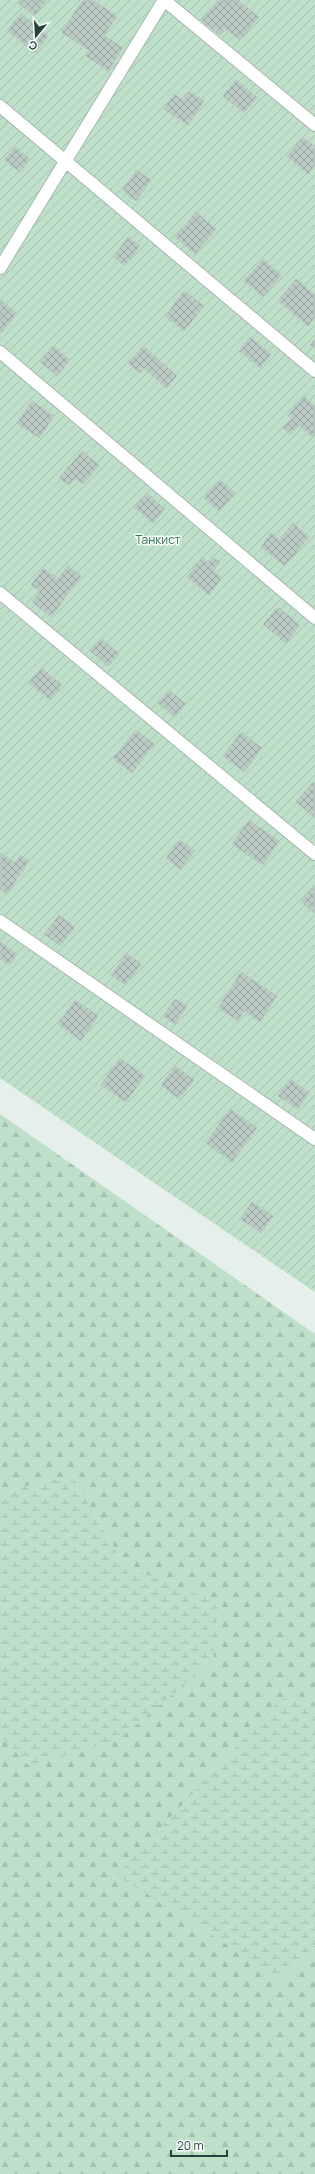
<svg xmlns="http://www.w3.org/2000/svg" width="315" height="2174" viewBox="0 0 315 2174" font-family="Manrope,sans-serif">
<style>
.forest{fill:url(#forest-firs)}
.wetland{fill:url(#wetland-marsh)}
.garden{fill:url(#garden-furrows)}
.building{fill:url(#building-cross-hatch);stroke:#b8c9c2}
.lines{fill:none;stroke-linecap:round;stroke-linejoin:round}
.minor-casing{stroke:#a8b8b2;stroke-width:14}
.minor{stroke:#fff;stroke-width:12}
.labels{text-anchor:middle;dominant-baseline:central;stroke-width:3;stroke-linejoin:round;paint-order:stroke}
.park-label{font-size:12px;fill:#2d7a4b;stroke:#f7fbf9}
</style>
<defs>
<pattern id="forest-firs" width="22" height="20" patternUnits="userSpaceOnUse"><rect width="22" height="20" fill="#bfe0c8"/><path d="M5 1l3.5 6h-7zM16 11l3.5 6h-7z" fill="#a4c1ad"/></pattern>
<pattern id="wetland-marsh" width="20" height="14" patternUnits="userSpaceOnUse"><rect width="20" height="14" fill="#bfe0c8"/><path d="M1 5h8M5 5V1M11 12h8M15 12V8" fill="none" stroke="#a4c1ad"/></pattern>
<pattern id="garden-furrows" width="10" height="10" patternUnits="userSpaceOnUse"><rect width="10" height="10" fill="#bfe0c8"/><path d="M-1 1l2-2M0 10L10 0M9 11l2-2" fill="none" stroke="#a4c1ad"/></pattern>
<pattern id="building-cross-hatch" width="8" height="8" patternUnits="userSpaceOnUse"><rect width="8" height="8" fill="#bbcac4"/><path d="M0 0l8 8M0 8l8-8" fill="none" stroke="#98a6a0"/></pattern>
</defs>
<rect width="100%" height="100%" fill="#e6efeb"/>
<polygon class="forest" points="0,1114 315,1334 315,1706 282,1698 282,1979 315,1945 315,2174 0,2174 0,1735 29,1765 219,1604 125,1566 72,1475 15,1489 0,1504"/>
<g class="wetland">
<polygon points="72,1475 125,1566 219,1603 213,1660 117,1741 29,1765 0,1735 0,1504 15,1489"/>
<polygon points="282,1698 315,1706 315,1945 282,1979 116,1875"/>
</g>
<polygon class="garden" points="0,0 315,0 315,1292 0,1078"/>
<g class="building">
<polygon points="20,0 47,0 34,16 18,3"/>
<polygon points="83,0 93,0 117,16 104,35 123,48 108,71 86,56 90,51 61,32"/>
<polygon points="218,0 238,0 259,17 240,40 226,29 220,35 201,20"/>
<polygon points="21,14 48,36 35,53 7,30"/>
<polygon points="236,80 257,97 244,113 223,96"/>
<polygon points="189,91 204,101 188,125 164,109 174,94 183,100"/>
<polygon points="303,137 315,147 315,166 308,174 287,156"/>
<polygon points="15,147 30,159 20,172 4,160"/>
<polygon points="137,170 151,180 136,201 122,190"/>
<polygon points="196,212 216,229 195,254 175,237"/>
<polygon points="128,237 140,246 125,266 113,257"/>
<polygon points="263,259 281,275 263,297 244,281"/>
<polygon points="296,279 315,295 315,318 308,326 278,301"/>
<polygon points="184,291 204,306 184,331 165,316"/>
<polygon points="0,299 17,314 1,333 0,333"/>
<polygon points="250,337 271,354 260,368 239,351"/>
<polygon points="315,339 315,348 310,345"/>
<polygon points="53,346 70,360 57,376 40,362"/>
<polygon points="143,346 177,376 166,388 144,368 140,373 128,363"/>
<polygon points="304,396 315,406 315,434 312,437 299,425 291,434 283,428 292,419 288,415"/>
<polygon points="32,401 54,416 39,438 17,423"/>
<polygon points="82,451 99,465 83,484 75,478 69,485 59,478"/>
<polygon points="220,480 235,493 219,511 204,498"/>
<polygon points="147,493 165,509 153,523 134,507"/>
<polygon points="293,523 309,537 285,566 261,547 271,533 279,540"/>
<polygon points="202,557 208,562 212,557 220,562 213,571 222,578 209,595 187,577"/>
<polygon points="68,566 81,576 51,617 32,602 40,591 31,585 43,568 58,579"/>
<polygon points="278,607 300,625 286,643 263,624"/>
<polygon points="101,638 119,654 108,666 90,651"/>
<polygon points="41,668 62,685 50,700 29,683"/>
<polygon points="169,690 186,704 175,717 158,703"/>
<polygon points="136,730 154,744 132,773 113,758"/>
<polygon points="241,732 262,748 244,772 223,756"/>
<polygon points="313,782 315,784 315,818 296,802"/>
<polygon points="249,820 279,841 263,865 232,844"/>
<polygon points="180,840 195,851 180,869 166,858"/>
<polygon points="1,853 15,863 20,855 29,861 7,894 0,889"/>
<polygon points="315,886 315,914 301,901"/>
<polygon points="59,915 75,927 60,946 44,934"/>
<polygon points="0,941 17,954 9,965 0,958"/>
<polygon points="127,953 141,964 126,985 111,975"/>
<polygon points="241,972 277,996 260,1022 244,1011 238,1021 218,1008"/>
<polygon points="175,999 187,1006 175,1024 163,1016"/>
<polygon points="75,1000 98,1016 81,1041 58,1024"/>
<polygon points="120,1058 145,1076 126,1102 101,1085"/>
<polygon points="175,1066 194,1080 179,1099 161,1085"/>
<polygon points="290,1079 309,1093 298,1109 278,1096"/>
<polygon points="230,1109 257,1128 232,1162 206,1143"/>
<polygon points="252,1202 273,1216 261,1233 240,1219"/>
</g>
<g class="lines">
<defs>
<g id="minor">
<polyline points="164,0 315,125"/>
<polyline points="0,106 315,371"/>
<polyline points="0,268 164,0"/>
<polyline points="0,352 315,618"/>
<polyline points="0,593 315,854"/>
<polyline points="0,921 315,1139"/>
</g>
</defs>
<use href="#minor" class="minor-casing"/>
<use href="#minor" class="minor"/>
</g>
<g class="labels">
<g class="park-label">
<text x="158" y="539">Танкист</text>
</g>
</g>
<g transform="translate(36 36) rotate(198)" stroke="#f7fbf9" stroke-width="3" paint-order="stroke">
<path d="M0-3L7 15L0 10L-7 15Z" fill="#24423a"/>
<text y="-6" font-size="11" font-weight="bold" text-anchor="middle" fill="#24423a">С</text>
</g>
<path d="M171 2150v6h56v-6" fill="none" stroke="#24423a" stroke-width="2"/>
<text x="177" y="2150" font-size="12" fill="#24423a" stroke="#f7fbf9" stroke-width="3" paint-order="stroke">20 m</text>
</svg>
